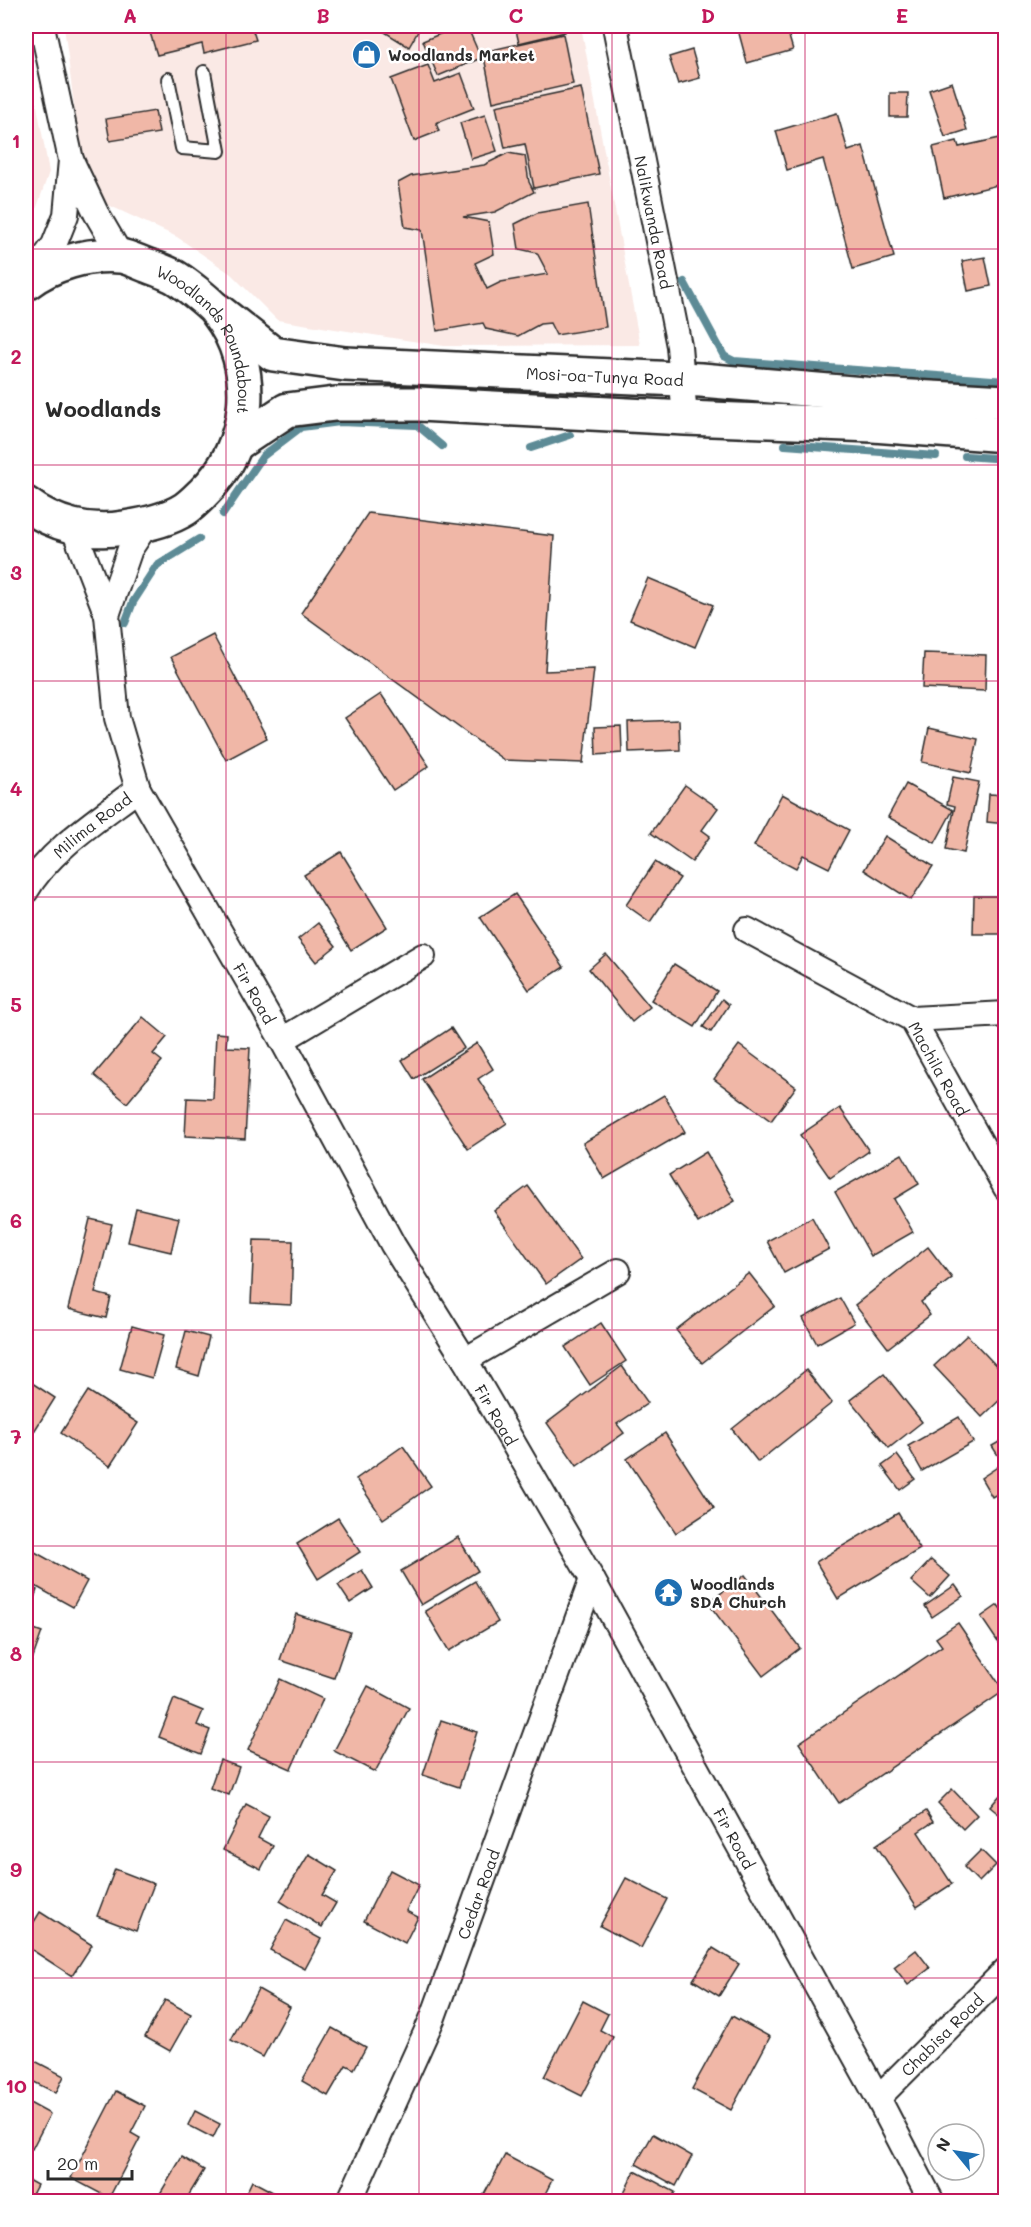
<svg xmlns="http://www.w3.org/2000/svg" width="1031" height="2227" viewBox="0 0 1031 2227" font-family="Mali,sans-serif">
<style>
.built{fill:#fae9e5}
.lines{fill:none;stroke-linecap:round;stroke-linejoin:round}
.stream{stroke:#5d8b96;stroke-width:8}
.building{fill:#f0b7a7;stroke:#2b2b2b;stroke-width:1.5}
.lane-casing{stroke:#2b2b2b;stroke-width:16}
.street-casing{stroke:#2b2b2b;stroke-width:28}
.secondary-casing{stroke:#2b2b2b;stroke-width:38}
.lane{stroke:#fff;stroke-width:12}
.street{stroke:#fff;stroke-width:24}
.secondary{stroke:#fff;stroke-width:33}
.grid{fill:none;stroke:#c2185b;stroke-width:1.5;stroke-opacity:0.55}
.labels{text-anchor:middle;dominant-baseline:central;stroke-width:5;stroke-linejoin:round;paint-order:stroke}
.poi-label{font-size:16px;font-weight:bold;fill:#2b2b2b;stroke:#fff;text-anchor:start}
.street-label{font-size:16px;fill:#2b2b2b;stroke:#fff}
.district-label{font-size:22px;font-weight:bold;fill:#2b2b2b;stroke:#fff}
.neatline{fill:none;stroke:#c2185b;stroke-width:2}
.grid-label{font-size:20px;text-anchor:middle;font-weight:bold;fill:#c2185b}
</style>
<rect width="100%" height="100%" fill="#fff"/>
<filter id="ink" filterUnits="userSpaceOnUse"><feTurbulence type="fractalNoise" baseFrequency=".0167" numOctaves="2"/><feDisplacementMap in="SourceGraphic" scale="12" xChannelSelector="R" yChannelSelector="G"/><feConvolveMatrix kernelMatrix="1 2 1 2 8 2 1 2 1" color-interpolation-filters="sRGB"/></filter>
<g filter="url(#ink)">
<g class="built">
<polygon points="64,26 581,26 640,345 444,346 277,320 231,274 177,237 104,203 82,169"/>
<polygon points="26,45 49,172 26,239"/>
</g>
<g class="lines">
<g class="stream">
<polyline points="684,282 724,356 734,361 1006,381"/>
<polyline points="785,445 936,456"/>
<polyline points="531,448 570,435"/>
<polyline points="965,456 1006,459"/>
<polyline points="223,514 263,456 301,427 340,422 417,425 442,446"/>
<polyline points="125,623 133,602 157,565 199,539"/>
</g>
</g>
<g class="building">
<polygon points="148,26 261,26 252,28 256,40 204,53 202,44 157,55"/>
<polygon points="375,26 421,26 409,47"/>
<polygon points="459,26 467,26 481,58 438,76 423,41"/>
<polygon points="515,26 563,26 565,32 519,43"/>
<polygon points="737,26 786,26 793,50 747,63"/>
<polygon points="563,34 573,84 493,102 483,52"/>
<polygon points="692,50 700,78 678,84 669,57"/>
<polygon points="428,65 435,83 461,73 474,108 436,123 439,131 414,141 391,79"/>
<polygon points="952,82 967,130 945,137 929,90"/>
<polygon points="581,88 599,174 534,188 525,144 505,148 496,106"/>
<polygon points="890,93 908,93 907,117 890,117"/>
<polygon points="155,111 159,133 110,141 106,119"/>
<polygon points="837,113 848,151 863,146 894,257 853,269 823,159 787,170 776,131"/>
<polygon points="485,115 497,151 471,159 460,123"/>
<polygon points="1000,138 1006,164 1006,183 944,198 933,147 957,141 959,147"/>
<polygon points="508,153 525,156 529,182 534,192 495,212 463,217 489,222 494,254 475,263 487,289 501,282 548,274 537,253 519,249 515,224 537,213 588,204 606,327 556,335 550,323 540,324 518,336 486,329 483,323 437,331 422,230 405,227 398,183 411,176 484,165"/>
<polygon points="985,257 991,286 968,291 962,261"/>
<polygon points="368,513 554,536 545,671 594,669 583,763 504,760 301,613"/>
<polygon points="648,578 713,605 695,647 630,620"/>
<polygon points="213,635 267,738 226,760 171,657"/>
<polygon points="924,653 986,655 985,691 922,688"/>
<polygon points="381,694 429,766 393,790 345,718"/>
<polygon points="679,720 680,750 629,752 628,722"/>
<polygon points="621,726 622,753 596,755 595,727"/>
<polygon points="929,728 978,739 971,773 922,762"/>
<polygon points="953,777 979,782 964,853 946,849 955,806 947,804"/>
<polygon points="906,784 953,810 935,843 888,817"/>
<polygon points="685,785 718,808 702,830 710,836 692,862 651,833"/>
<polygon points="782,794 849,830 829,868 803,855 796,868 754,846"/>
<polygon points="989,794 1006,795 1006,824 987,822"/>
<polygon points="885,836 933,866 911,900 864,870"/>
<polygon points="341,852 387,927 351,950 304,875"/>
<polygon points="655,862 680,878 650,922 626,905"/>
<polygon points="515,894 564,967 529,990 480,917"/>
<polygon points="974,896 1006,896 1006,934 973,934"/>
<polygon points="318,923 336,946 316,962 298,939"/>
<polygon points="606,954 650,1007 632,1022 589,969"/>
<polygon points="674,964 717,991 695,1027 651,1000"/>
<polygon points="722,999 729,1005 711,1032 703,1027"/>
<polygon points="143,1017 167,1037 153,1054 162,1061 127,1103 94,1075"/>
<polygon points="451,1028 464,1048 414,1079 402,1060"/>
<polygon points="216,1033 227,1034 226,1047 250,1048 245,1139 185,1136 187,1098 213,1099"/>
<polygon points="477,1043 493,1069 478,1079 507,1123 468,1149 422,1079"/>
<polygon points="739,1045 796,1087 771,1121 714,1079"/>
<polygon points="664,1095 685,1132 604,1179 583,1143"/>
<polygon points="840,1108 869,1151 830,1178 800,1135"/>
<polygon points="706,1152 735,1201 698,1223 669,1175"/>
<polygon points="902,1154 919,1184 894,1199 913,1232 871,1256 835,1192"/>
<polygon points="528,1186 581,1259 546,1284 494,1211"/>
<polygon points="136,1208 179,1218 171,1252 128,1242"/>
<polygon points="812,1217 829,1249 784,1273 767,1241"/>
<polygon points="90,1219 112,1224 95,1293 111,1297 106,1318 68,1309"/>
<polygon points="254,1240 293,1241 291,1305 251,1303"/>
<polygon points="928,1247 952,1278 921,1302 930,1315 888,1348 855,1305"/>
<polygon points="749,1273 775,1306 702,1363 676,1330"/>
<polygon points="840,1298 854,1323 817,1344 803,1318"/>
<polygon points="601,1323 626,1361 590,1385 565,1347"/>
<polygon points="132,1326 164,1335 152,1378 120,1369"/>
<polygon points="186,1331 209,1337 199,1376 176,1369"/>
<polygon points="967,1335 1006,1376 1006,1394 982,1417 934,1366"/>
<polygon points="622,1366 648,1403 617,1424 624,1433 577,1466 547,1423"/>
<polygon points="806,1370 832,1403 758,1462 732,1429"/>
<polygon points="884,1374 922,1422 889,1448 850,1400"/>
<polygon points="26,1379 55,1398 28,1441 26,1439"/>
<polygon points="88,1391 138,1423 110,1466 61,1433"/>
<polygon points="959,1417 973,1442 922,1471 908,1446"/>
<polygon points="665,1433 714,1508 676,1533 627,1459"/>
<polygon points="1006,1438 1006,1468 992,1446"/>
<polygon points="403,1446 431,1486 383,1519 356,1479"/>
<polygon points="897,1455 915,1479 900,1490 882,1466"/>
<polygon points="999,1466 1006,1477 1006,1489 992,1497 981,1478"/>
<polygon points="898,1513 920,1549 838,1599 816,1562"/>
<polygon points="338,1518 360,1552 318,1579 297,1544"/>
<polygon points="458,1537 478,1571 421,1605 401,1571"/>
<polygon points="26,1547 87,1581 73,1607 26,1581"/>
<polygon points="931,1560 950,1576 930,1598 911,1581"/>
<polygon points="362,1570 373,1588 350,1603 338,1585"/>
<polygon points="745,1575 800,1648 763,1676 708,1603"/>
<polygon points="475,1581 498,1622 449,1651 425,1611"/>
<polygon points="955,1585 963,1596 932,1617 925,1606"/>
<polygon points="26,1586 37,1590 26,1620"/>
<polygon points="998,1605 1006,1616 1006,1654 981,1617"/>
<polygon points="296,1614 350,1632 334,1678 280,1660"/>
<polygon points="958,1623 1004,1691 839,1803 799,1743 942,1646 936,1638"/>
<polygon points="26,1626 42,1632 26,1677"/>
<polygon points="280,1679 323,1699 291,1769 248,1750"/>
<polygon points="368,1686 409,1708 375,1772 334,1751"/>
<polygon points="174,1699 203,1711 197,1725 210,1730 201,1754 159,1737"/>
<polygon points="441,1720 477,1732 459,1787 423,1775"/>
<polygon points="220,1760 239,1767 229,1795 210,1788"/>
<polygon points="1006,1788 1006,1820 990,1807"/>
<polygon points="952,1789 977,1815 963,1829 938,1803"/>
<polygon points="246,1804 269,1816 258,1838 273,1846 261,1869 223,1850"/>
<polygon points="926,1811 933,1822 918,1832 952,1884 917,1907 876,1845"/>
<polygon points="981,1850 996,1865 979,1882 964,1867"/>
<polygon points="309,1854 337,1871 322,1895 336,1903 322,1927 280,1901"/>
<polygon points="115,1869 154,1884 136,1931 97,1916"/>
<polygon points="390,1870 419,1885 406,1911 418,1917 405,1943 364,1921"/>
<polygon points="626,1878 667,1899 641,1948 600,1926"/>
<polygon points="40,1912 92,1945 72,1976 26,1946 26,1935"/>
<polygon points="286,1920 321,1939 305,1969 270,1950"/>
<polygon points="713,1948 739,1964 719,1996 693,1980"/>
<polygon points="916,1950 930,1968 908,1985 894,1967"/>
<polygon points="258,1989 290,2007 263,2057 231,2040"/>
<polygon points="165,2000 191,2014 170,2051 145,2037"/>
<polygon points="583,2001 608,2014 600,2030 613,2037 582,2096 544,2077"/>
<polygon points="732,2016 770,2037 731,2110 692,2089"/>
<polygon points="332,2028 366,2047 354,2069 346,2065 328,2096 302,2081"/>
<polygon points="29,2058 64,2076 56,2093 26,2078 26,2066"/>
<polygon points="116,2091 145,2106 131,2133 140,2138 109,2198 71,2178"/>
<polygon points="26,2101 50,2114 32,2149 26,2146"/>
<polygon points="195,2111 220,2124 213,2138 188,2125"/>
<polygon points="653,2134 692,2156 676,2186 636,2164"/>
<polygon points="505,2155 552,2180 541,2202 480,2202"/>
<polygon points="182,2157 204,2170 187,2198 192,2202 155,2202"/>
<polygon points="635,2171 675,2192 670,2202 619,2202"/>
<polygon points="26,2179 37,2185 28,2202 26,2202"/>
<polygon points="252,2181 288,2200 288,2202 242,2202"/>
</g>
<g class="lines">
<defs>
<polyline id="lane" points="168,79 182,148 219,151 204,72"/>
<g id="street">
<polyline points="42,26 71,160 96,213 121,256"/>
<path id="s1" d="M615 26 679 346 685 418"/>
<polyline points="31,276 54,245 66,215 71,160"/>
<path id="s2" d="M73 527 107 615 117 718 138 789 282 1040 393 1245 465 1360 592 1579 878 2098 932 2202"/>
<polyline points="107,615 130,549 146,525"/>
<path id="s3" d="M26 891C49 850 100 818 138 789"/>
<path id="s4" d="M747 930 912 1019 1006 1188"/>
<polyline points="912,1019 1006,1014"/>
<polyline points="282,1040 423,956"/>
<polyline points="465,1360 618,1271"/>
<path id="s5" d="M878 2098 1006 1970"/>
<path id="s6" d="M349 2202 433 2017 592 1579"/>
</g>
<g id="secondary">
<path id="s7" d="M26 283C51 264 88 253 120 256 128 257 138 262 146 265 154 268 163 271 171 275 180 279 212 304 217 312 260 367 252 447 202 494 197 499 191 505 185 509 168 520 144 525 124 528 90 534 54 525 26 504"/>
<path id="s8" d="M217 310 273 354 345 364 701 380 875 395 1006 402"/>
<polyline points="236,444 287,410 335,404 419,404 685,418 873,425 1006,435"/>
</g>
</defs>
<use href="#lane" class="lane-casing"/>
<use href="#street" class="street-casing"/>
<use href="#secondary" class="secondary-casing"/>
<use href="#lane" class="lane"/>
<use href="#street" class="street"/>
<use href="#secondary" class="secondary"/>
</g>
</g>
<path class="grid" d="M226 26V2202M419 26V2202M612 26V2202M805 26V2202M26 249H1006M26 465H1006M26 681H1006M26 897H1006M26 1114H1006M26 1330H1006M26 1546H1006M26 1762H1006M26 1978H1006"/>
<defs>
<symbol id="shop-disc" viewBox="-11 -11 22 22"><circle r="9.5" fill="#1f6fb2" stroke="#fff"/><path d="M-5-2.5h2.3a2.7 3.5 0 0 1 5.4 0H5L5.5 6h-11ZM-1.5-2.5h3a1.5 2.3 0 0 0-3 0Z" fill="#fff"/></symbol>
<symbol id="temple-disc" viewBox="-11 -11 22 22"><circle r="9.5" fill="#1f6fb2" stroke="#fff"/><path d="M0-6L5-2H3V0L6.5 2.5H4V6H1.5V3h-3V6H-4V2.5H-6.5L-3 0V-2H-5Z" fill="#fff"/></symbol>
</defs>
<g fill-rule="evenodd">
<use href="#shop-disc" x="350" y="38" width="33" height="33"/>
<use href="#temple-disc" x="652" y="1576" width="33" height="33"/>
</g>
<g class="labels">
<g class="poi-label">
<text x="388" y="54">Woodlands Market</text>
<text x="690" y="1583">Woodlands<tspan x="690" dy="18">SDA Church</tspan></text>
</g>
<g class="street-label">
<text stroke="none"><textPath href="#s1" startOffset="200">Nalikwanda Road</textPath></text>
<text stroke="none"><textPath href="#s7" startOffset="231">Woodlands Roundabout</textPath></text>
<text stroke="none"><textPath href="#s8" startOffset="404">Mosi-oa-Tunya Road</textPath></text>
<text stroke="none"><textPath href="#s3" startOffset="94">Milima Road</textPath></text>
<text stroke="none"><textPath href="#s2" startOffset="507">Fir Road</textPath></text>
<text stroke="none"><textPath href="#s4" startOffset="244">Machila Road</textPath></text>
<text stroke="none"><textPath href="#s2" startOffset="993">Fir Road</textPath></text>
<text stroke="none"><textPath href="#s2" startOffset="1479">Fir Road</textPath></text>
<text stroke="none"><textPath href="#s6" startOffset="334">Cedar Road</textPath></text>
<text stroke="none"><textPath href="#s5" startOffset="90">Chabisa Road</textPath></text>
</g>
<g class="district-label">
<text x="103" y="408">Woodlands</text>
</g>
</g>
<rect width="1031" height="2227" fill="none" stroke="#fff" stroke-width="66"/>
<g transform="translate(956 2152) rotate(300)"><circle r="28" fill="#ffffff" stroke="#aaaaaa" stroke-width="1.5"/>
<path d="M0-4.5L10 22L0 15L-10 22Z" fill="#1f6fb2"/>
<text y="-9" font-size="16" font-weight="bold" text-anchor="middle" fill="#2b2b2b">N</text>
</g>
<path d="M48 2170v9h84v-9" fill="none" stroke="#2b2b2b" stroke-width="3"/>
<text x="57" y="2170" font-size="18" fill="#2b2b2b" stroke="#ffffff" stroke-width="4.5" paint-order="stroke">20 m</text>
<rect x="33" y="33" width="965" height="2161" class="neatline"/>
<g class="grid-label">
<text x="130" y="23">A</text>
<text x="323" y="23">B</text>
<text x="516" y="23">C</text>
<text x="708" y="23">D</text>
<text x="902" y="23">E</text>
<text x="16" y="148">1</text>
<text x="16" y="364">2</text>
<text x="16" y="580">3</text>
<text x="16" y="796">4</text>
<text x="16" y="1012">5</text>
<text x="16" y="1228">6</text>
<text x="16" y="1444">7</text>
<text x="16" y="1661">8</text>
<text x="16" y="1877">9</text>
<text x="16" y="2093">10</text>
</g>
</svg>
